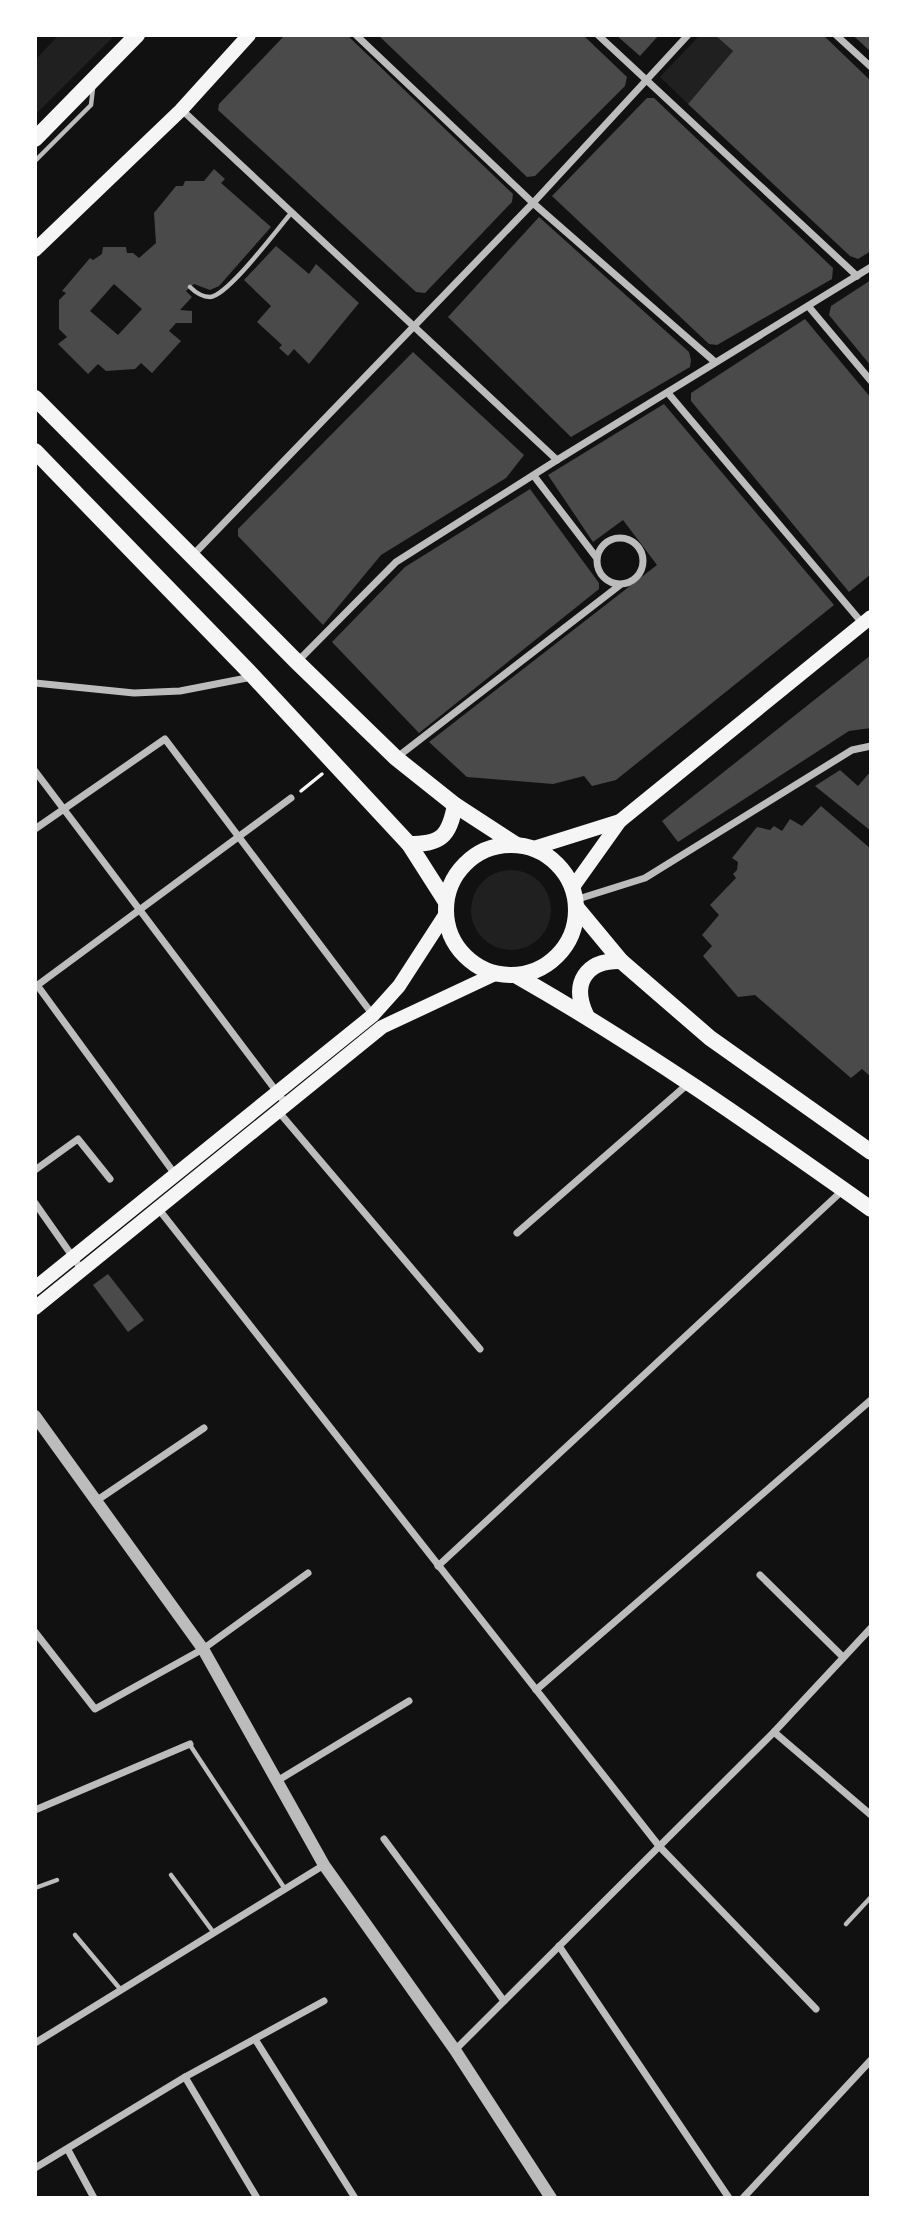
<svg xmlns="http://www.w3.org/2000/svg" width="906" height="2233" viewBox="0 0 906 2233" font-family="Rubik,sans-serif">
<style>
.green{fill:#202020}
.building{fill:#4a4a4a;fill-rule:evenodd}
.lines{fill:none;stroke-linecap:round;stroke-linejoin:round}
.path{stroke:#f5f5f5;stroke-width:3.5}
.service{stroke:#bcbcbc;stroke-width:4.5}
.minor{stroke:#bcbcbc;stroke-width:7}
.tertiary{stroke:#bcbcbc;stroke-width:12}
.secondary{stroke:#f5f5f5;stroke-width:14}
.primary{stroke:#f5f5f5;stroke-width:16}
</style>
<rect width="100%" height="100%" fill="#111"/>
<g class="green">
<polygon points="59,35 115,35 35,115 35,60"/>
<polygon points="700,35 715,35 733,51 688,104 660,77"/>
<circle cx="511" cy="910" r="40"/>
</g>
<g class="building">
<polygon points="285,35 347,35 513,194 512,202 425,293 416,292 218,110 219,104"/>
<polygon points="378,35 583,35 627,77 625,86 535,176 527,177"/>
<polygon points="616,35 659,35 640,56"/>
<polygon points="715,35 823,35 871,81 871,251 858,259 850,256 688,104 733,51"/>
<polygon points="852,35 871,35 871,52 857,39"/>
<polygon points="647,98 654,98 833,268 832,279 717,345 709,344 552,196"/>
<path d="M214 169 225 179 221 183 271 227 219 286 210 290 194 284 186 291 192 297 180 310 192 311V323H176L169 331 181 341 152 373 141 363 135 369 106 371 98 364 88 374 58 344 67 337 59 329V300L66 293 62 291 90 258 93 260 102 254 103 247H126L127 253H133L139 258 156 243 154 213 176 186H183L185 181H204ZM114 284 142 309 118 335 90 311Z"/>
<polygon points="539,217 689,352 691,360 690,367 571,437 448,317"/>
<polygon points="276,246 309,274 316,264 359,303 309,364 294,349 288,356 279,348 282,345 257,322 271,306 244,280"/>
<polygon points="871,280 871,366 829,315 831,306"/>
<polygon points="805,319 871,398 871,574 849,592 691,401 691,393"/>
<polygon points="413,352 524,455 506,478 381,555 323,625 238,536 238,529"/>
<polygon points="664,404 834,605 616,780 592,786 584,776 553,784 467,777 429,742 657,565 623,520 593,542 548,475"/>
<polygon points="530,489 599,583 599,589 419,733 332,642 405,567"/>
<polygon points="871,655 871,728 849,731 678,842 662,821"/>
<polygon points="840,770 858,786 871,771 871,831 815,786"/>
<polygon points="821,806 871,849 871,1077 862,1069 851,1078 755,995 738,997 703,956 712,946 702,935 719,915 710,905 736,878 733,874 737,870 738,862 732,858 757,827 770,830 774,826 782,831 790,819 802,826"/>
<polygon points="108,1274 144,1320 128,1332 93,1285"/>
</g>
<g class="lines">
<polyline class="path" points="301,791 322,774"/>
<g class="service">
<polyline points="35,161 91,105 93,88"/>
<path d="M190 287C195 292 202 297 210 297 228 296 278 228 292 212"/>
<polyline points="190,1745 285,1889"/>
<polyline points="171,1875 214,1933"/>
<polyline points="35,1888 57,1880"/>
<polyline points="846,1924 871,1897"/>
<polyline points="75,1935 121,1990"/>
</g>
<g class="minor">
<polyline points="356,35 533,203 715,362"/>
<polyline points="598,35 857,276"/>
<polyline points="836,35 871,67"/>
<polyline points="182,110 557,460"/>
<polyline points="809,307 871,381"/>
<polyline points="668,393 863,624"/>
<polyline points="534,476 596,557"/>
<circle cx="620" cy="561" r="23"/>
<polyline points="193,555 533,203 688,35"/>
<polyline points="297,662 396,562 557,460 871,267"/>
<polyline points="35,683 134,693 180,691 252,677"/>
<polyline points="396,758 620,585"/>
<polyline points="35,771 286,1104"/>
<polyline points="35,829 165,739 373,1015"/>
<polyline points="575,900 645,878 852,750 871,746"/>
<polyline points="37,985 177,1177"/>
<polyline points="35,987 291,798"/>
<polyline points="278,1111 480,1349"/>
<polyline points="35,1170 78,1139 110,1179"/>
<polyline points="35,1203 82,1270"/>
<polyline points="157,1207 659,1846 816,2009"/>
<polyline points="517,1233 689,1083"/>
<polyline points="96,1501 204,1428"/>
<polyline points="438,1566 843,1190"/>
<polyline points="760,1575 843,1657"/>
<polyline points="35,1632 95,1709 203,1649 308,1573"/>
<polyline points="536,1690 871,1400"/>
<polyline points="774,1732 871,1815"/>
<polyline points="277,1781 409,1701"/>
<polyline points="35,1810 190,1744"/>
<polyline points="384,1839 504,2001"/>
<polyline points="559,1946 729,2198"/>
<polyline points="255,2039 355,2198"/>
<polyline points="35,2043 324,1865"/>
<polyline points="455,2050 774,1732 871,1628"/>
<polyline points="185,2077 257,2198"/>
<polyline points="68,2150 94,2198"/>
<polyline points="35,2168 185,2077 324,2001"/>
<polyline points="743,2198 871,2060"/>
</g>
<polyline class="tertiary" points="35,1416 203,1649 324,1865 455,2050 551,2198"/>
<g class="secondary">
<polyline points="35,250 181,110 249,35"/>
<polyline points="534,848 620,821"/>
<polyline points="573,887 620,821 871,617"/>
<polyline points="35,1288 373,1015 399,986 445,915"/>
<polyline points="35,1308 382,1027 495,974"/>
</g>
<g class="primary">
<polyline points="35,139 137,35"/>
<polyline points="35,398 297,662 396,758 455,805 515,844"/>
<polyline points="35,451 253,676 409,844 446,902"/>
<path d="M409 844C441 844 449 837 455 805"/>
<circle cx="511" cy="910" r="65"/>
<polyline points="577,908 621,961 710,1038 871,1152"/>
<path d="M517 976C640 1046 755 1127 871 1209"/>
<path d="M586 1015C571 983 586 960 621 961"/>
</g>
</g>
<rect width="906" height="2233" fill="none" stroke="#ffffff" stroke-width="74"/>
</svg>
